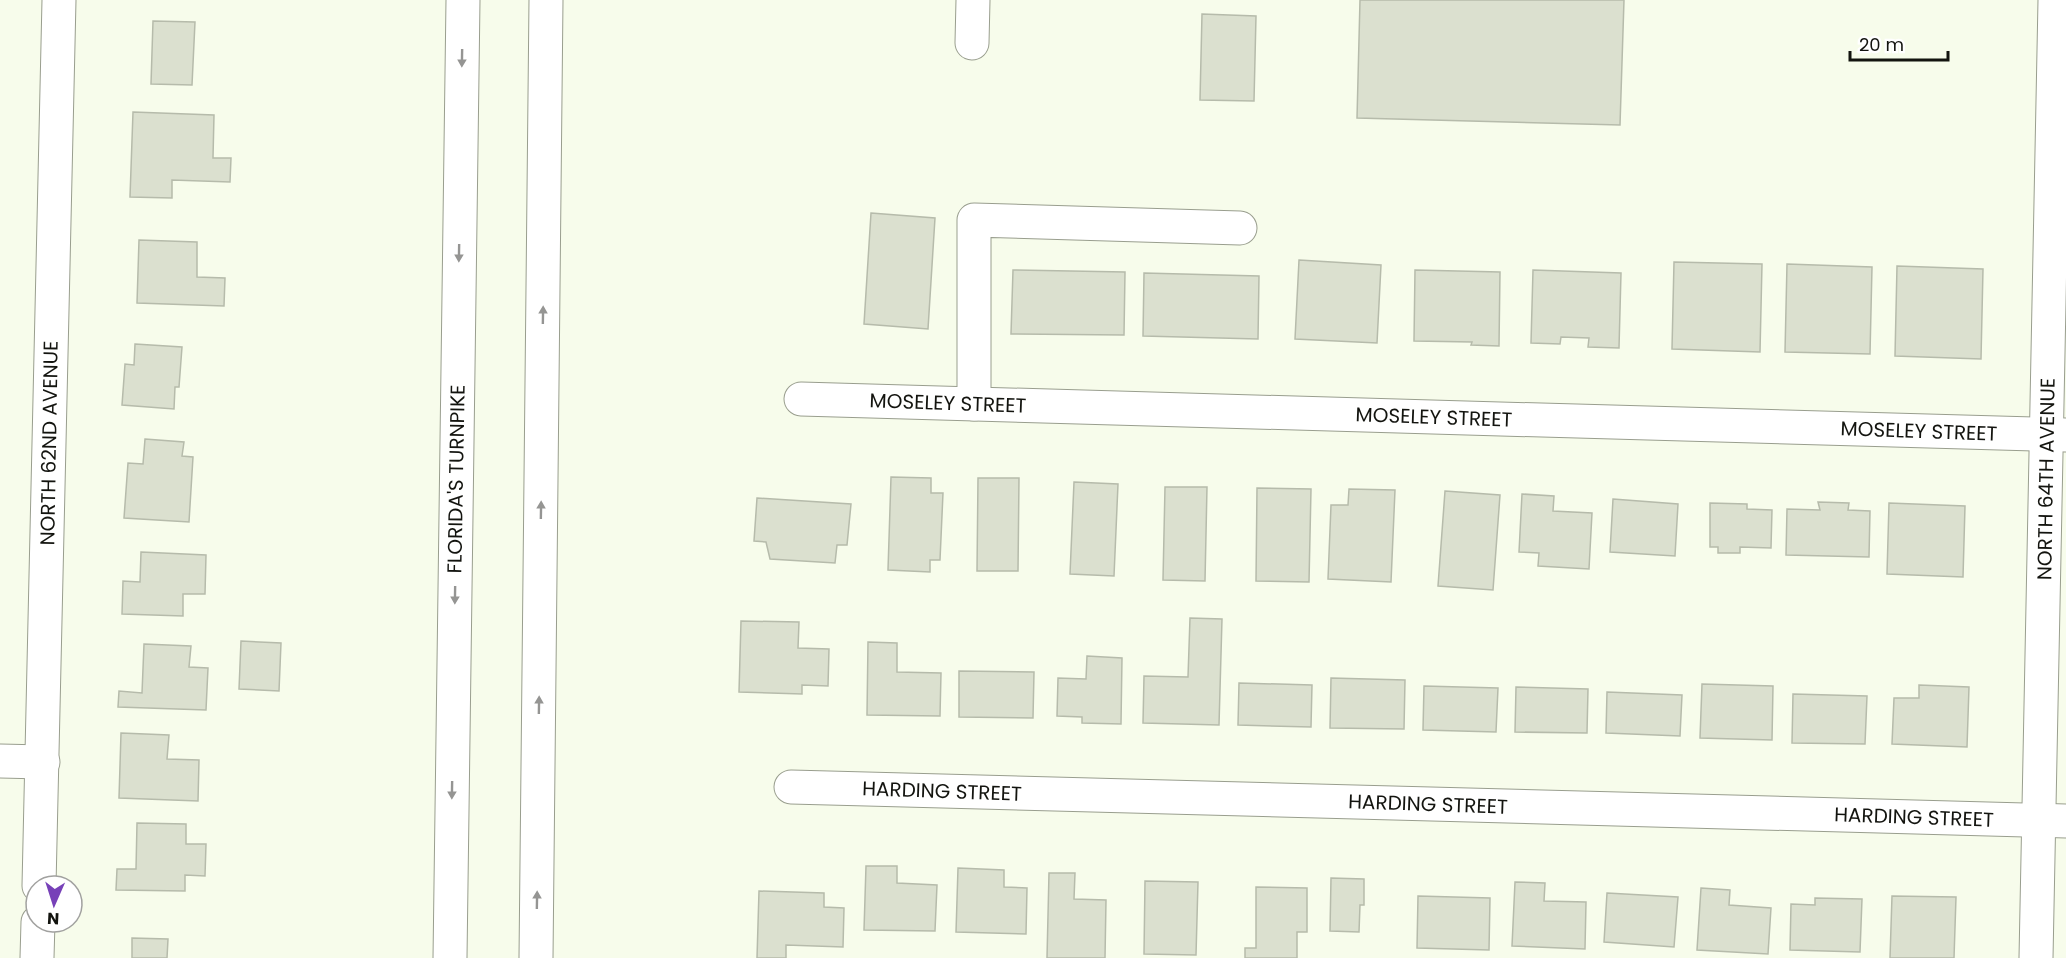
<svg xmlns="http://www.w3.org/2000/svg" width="2066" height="958" viewBox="0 0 2066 958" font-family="Poppins,sans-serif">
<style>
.building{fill:#dbe0cf;stroke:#b6bbab;stroke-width:1.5}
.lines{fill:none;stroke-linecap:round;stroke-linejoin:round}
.minor-casing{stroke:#999e8e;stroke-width:35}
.highway-casing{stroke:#999e8e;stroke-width:35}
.minor{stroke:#fff;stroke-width:33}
.highway{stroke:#fff;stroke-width:33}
.oneway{fill:#959593}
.labels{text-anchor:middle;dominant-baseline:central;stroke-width:4.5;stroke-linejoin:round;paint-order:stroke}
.street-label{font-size:20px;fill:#13140f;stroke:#fff}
</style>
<rect width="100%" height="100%" fill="#f7fceb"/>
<g class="building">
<polygon points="1360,0 1624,0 1620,125 1357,118"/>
<polygon points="1202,14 1256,16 1254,101 1200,100"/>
<polygon points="153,21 195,22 192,85 151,84"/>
<polygon points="133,112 214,115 213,158 231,158 230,182 172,180 172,198 130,197"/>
<polygon points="871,213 935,218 928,329 864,324"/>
<polygon points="139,240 197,242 197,277 225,278 224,306 137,303"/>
<polygon points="1299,260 1381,265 1377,343 1295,339"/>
<polygon points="1674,262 1762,264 1760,352 1672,349"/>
<polygon points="1787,264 1872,267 1870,354 1785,352"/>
<polygon points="1897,266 1983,269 1981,359 1895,356"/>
<polygon points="1013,270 1125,272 1124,335 1011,334"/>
<polygon points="1415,270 1500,272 1499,346 1471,345 1472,342 1414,341"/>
<polygon points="1533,270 1621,273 1619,348 1588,347 1589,338 1561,337 1560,344 1531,343"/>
<polygon points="1144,273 1259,276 1258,339 1143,336"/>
<polygon points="135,344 182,347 179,387 175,387 174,409 122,405 125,364 134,365"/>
<polygon points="145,439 184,442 182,456 193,457 189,522 124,518 128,463 143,464"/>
<polygon points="891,477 931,478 931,493 943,493 940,560 930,560 930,572 888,570"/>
<polygon points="978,478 1019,478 1018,571 977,571"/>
<polygon points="1074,482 1118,484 1114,576 1070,574"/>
<polygon points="1165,487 1207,487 1205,581 1163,580"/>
<polygon points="1257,488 1311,489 1309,582 1256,581"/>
<polygon points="1349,489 1395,490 1391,582 1328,579 1331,505 1348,505"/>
<polygon points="1445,491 1500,495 1493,590 1438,586"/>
<polygon points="1522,494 1554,496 1553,511 1592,513 1589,569 1538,566 1539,553 1519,552"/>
<polygon points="757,498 851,504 847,545 837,545 835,563 770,559 766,542 754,541"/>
<polygon points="1613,499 1678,504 1675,556 1610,552"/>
<polygon points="1818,502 1849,503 1848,510 1870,511 1869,557 1786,555 1787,509 1820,510"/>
<polygon points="1710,503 1747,504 1747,509 1772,510 1771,548 1740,547 1740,553 1718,553 1718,547 1710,547"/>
<polygon points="1889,503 1965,506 1963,577 1887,574"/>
<polygon points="141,552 206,555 205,594 183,594 183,616 122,614 123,581 140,582"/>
<polygon points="1190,618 1222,619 1219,725 1143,723 1144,676 1188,677"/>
<polygon points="741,621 799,622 798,648 829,649 828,686 802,685 802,694 739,692"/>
<polygon points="241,641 281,643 279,691 239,689"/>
<polygon points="868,642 897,643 897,672 941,673 940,716 867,715"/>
<polygon points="144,644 191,646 189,667 208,668 206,710 118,707 119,691 142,693"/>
<polygon points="1087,656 1122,658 1121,724 1082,723 1082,717 1057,716 1058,678 1086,679"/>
<polygon points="959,671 1034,672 1033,718 959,717"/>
<polygon points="1331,678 1405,680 1404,729 1330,728"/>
<polygon points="1239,683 1312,685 1311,727 1238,725"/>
<polygon points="1702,684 1773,686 1772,740 1700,738"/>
<polygon points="1919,685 1969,687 1967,747 1892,744 1894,698 1919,698"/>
<polygon points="1424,686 1498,688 1496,732 1423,730"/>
<polygon points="1516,687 1588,689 1587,733 1515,732"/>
<polygon points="1607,692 1682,695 1680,736 1606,733"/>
<polygon points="1793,694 1867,696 1865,744 1792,743"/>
<polygon points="121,733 169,735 167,759 199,760 198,801 119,798"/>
<polygon points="137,823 186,824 186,844 206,844 205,876 185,875 185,891 116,890 117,869 136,869"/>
<polygon points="866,866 897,866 897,883 937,885 935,931 864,930"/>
<polygon points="958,868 1004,870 1004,887 1027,888 1026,934 956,932"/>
<polygon points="1049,873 1075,873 1074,899 1106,900 1105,958 1047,958"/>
<polygon points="1331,878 1364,879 1364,905 1360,905 1359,932 1330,931"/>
<polygon points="1145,881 1198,882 1196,955 1144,954"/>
<polygon points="1515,882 1545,883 1544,901 1586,902 1585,949 1512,946"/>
<polygon points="1256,887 1307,888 1307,932 1297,932 1297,958 1245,958 1245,948 1256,948"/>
<polygon points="1701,888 1730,890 1729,905 1771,908 1768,954 1697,950"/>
<polygon points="759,891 824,893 824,907 844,908 843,947 786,945 786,958 757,958"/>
<polygon points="1607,893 1678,897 1674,947 1604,942"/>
<polygon points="1418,896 1490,898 1489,950 1417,948"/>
<polygon points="1892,896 1956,897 1954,958 1890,958"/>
<polygon points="1815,898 1862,899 1860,952 1790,950 1791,904 1815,905"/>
<polygon points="132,938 168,939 167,958 132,958"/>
</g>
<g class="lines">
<defs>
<g id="minor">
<polyline points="972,43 973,0"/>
<polyline points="801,399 2066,435"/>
<polyline points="974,404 974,220 1240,228"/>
<polyline points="0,761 43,762"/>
<polyline points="791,787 2066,821"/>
<polyline points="39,886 59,0"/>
<polyline points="37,958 38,922"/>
<polyline points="2036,958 2055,0"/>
</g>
<g id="highway">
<polyline points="450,958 463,0"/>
<polyline points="536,958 546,0"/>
</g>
</defs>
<use href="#minor" class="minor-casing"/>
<use href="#highway" class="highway-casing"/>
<use href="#minor" class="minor"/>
<use href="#highway" class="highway"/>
</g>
<defs><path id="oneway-solid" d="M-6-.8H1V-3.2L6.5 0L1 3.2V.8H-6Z" transform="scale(1.5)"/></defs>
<g class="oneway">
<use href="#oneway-solid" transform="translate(462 58) rotate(91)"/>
<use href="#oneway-solid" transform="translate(459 253) rotate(91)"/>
<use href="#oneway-solid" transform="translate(543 315) rotate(-89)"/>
<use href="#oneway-solid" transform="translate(541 510) rotate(-89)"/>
<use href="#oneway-solid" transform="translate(455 595) rotate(91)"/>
<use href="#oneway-solid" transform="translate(539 705) rotate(-89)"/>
<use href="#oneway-solid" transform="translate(452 790) rotate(91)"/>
<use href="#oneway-solid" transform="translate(537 900) rotate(-89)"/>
</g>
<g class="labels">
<g class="street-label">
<text transform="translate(948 403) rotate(2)">MOSELEY STREET</text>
<text transform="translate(1434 417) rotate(2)">MOSELEY STREET</text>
<text transform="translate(1919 431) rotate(2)">MOSELEY STREET</text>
<text transform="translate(49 443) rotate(-89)">NORTH 62ND AVENUE</text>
<text transform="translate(456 479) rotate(-89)">FLORIDA'S TURNPIKE</text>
<text transform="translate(2046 479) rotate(-89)">NORTH 64TH AVENUE</text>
<text transform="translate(942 791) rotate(2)">HARDING STREET</text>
<text transform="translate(1428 804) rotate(2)">HARDING STREET</text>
<text transform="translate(1914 817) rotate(2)">HARDING STREET</text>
</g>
</g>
<g transform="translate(54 904) rotate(183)"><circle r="28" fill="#ffffff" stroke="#a1a19f" stroke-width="1.5"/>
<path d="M0-4.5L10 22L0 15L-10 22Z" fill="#7741b8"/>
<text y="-9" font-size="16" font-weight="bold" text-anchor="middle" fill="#13140f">N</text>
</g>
<path d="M1850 51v9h98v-9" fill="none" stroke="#13140f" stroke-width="3"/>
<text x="1859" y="51" font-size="18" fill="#13140f" stroke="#ffffff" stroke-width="4.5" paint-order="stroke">20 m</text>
</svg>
